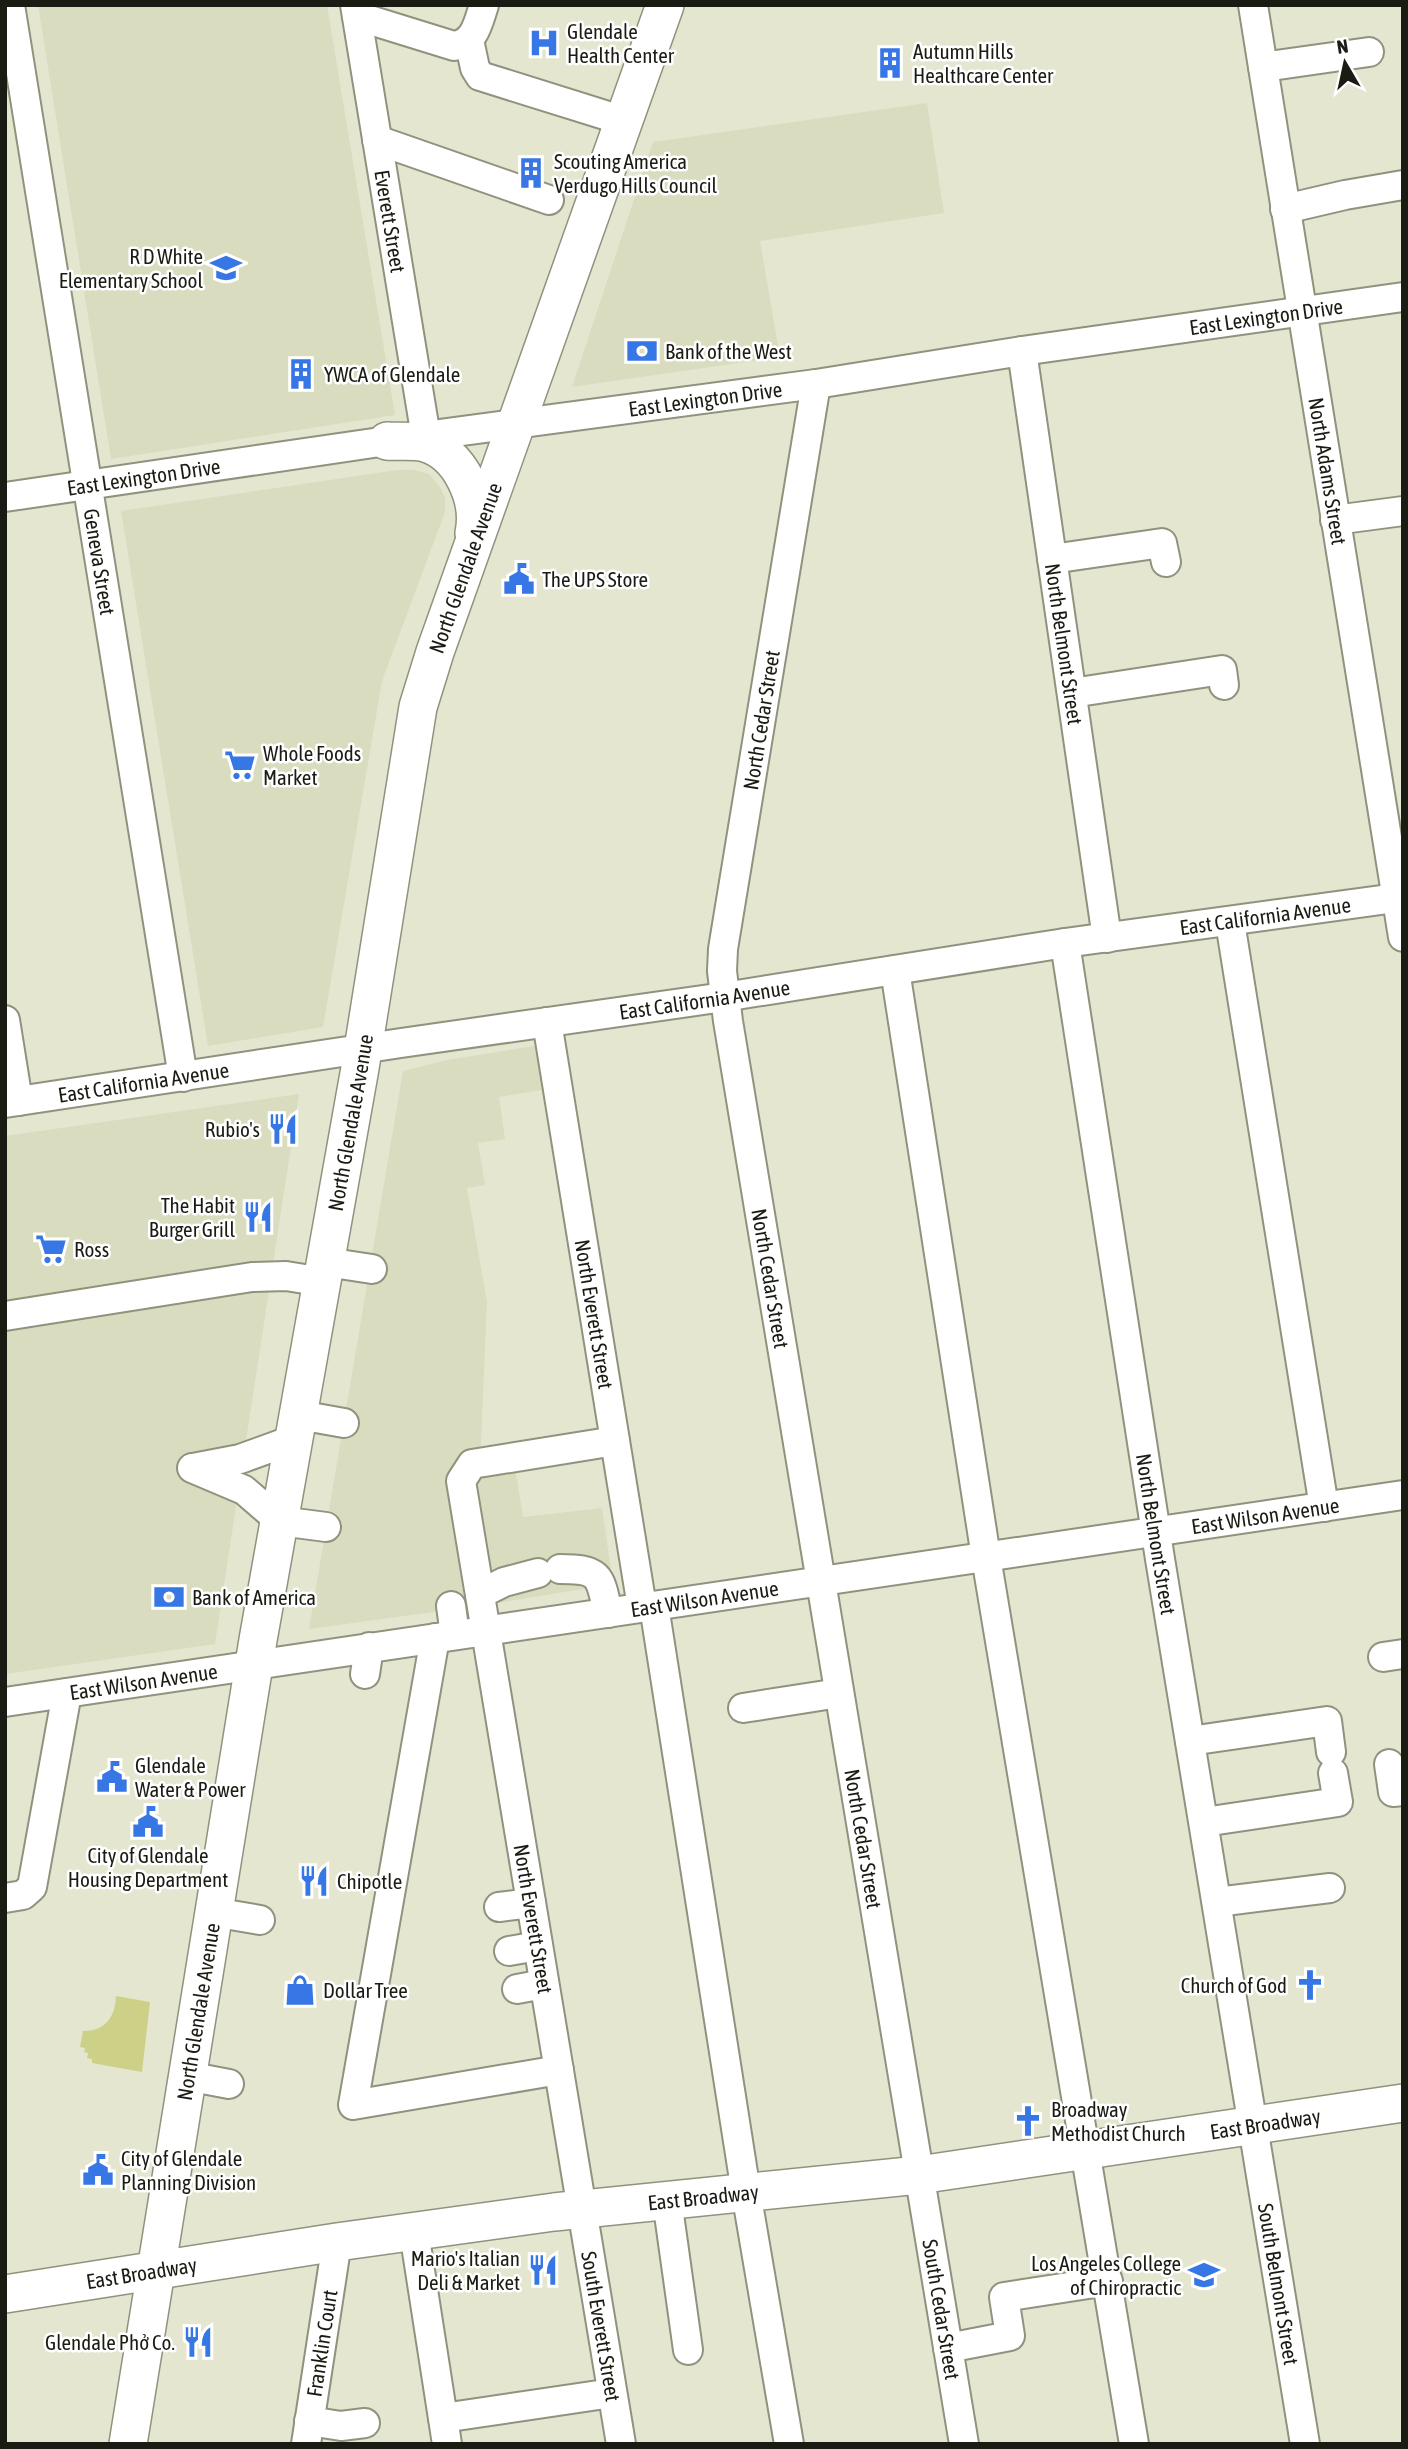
<svg xmlns="http://www.w3.org/2000/svg" width="1408" height="2449" viewBox="0 0 1408 2449" font-family="'Asap Condensed',sans-serif">
<style>
.built{fill:#dadcbf}
.green{fill:#cdd187}
.lines{fill:none;stroke-linecap:round;stroke-linejoin:round}
.minor-casing{stroke:#91927e;stroke-width:32}
.major-casing{stroke:#91927e;stroke-width:40}
.minor{stroke:#fff;stroke-width:28}
.major{stroke:#fff;stroke-width:37}
.labels{text-anchor:middle;dominant-baseline:central;stroke-width:5;stroke-linejoin:round;paint-order:stroke}
.poi-label{font-size:21px;fill:#1a1b13;stroke:#fff;text-anchor:start}
.street-label{font-size:21px;fill:#1a1b13;stroke:#fff}
</style>
<rect width="100%" height="100%" fill="#e4e6d0"/>
<g class="built">
<polygon points="38,5 327,5 395,415 111,459"/>
<polygon points="927,103 944,213 760,241 780,357 572,387 653,142"/>
<polygon points="397,470 414,470 429,474 440,487 445,498 445,512 382,681 323,1027 208,1046 121,511"/>
<polygon points="535,1046 542,1090 499,1097 505,1139 478,1143 485,1185 467,1188 487,1302 480,1467 514,1461 523,1517 602,1508 613,1584 492,1604 309,1629 403,1071 447,1060"/>
<polygon points="299,1094 215,1644 5,1674 5,1136"/>
</g>
<path class="green" d="M116 1996 150 2002 142 2072 92 2063V2059L87 2058 88 2053 84 2052 85 2048 80 2047 83 2031C105 2031 115 2018 116 1996Z"/>
<g class="lines">
<defs>
<g id="minor">
<path id="s1" d="M10 5 183 1077"/>
<path id="s2" d="M355 5 426 437"/>
<path id="s3" d="M1253 5 1403 937"/>
<path d="M357 16 454 46C475 43 478 23 484 5"/>
<polyline points="469,40 475,68 480,76 624,121"/>
<polyline points="1263,67 1369,52"/>
<polyline points="377,140 549,200"/>
<polyline points="1285,209 1345,195 1403,185"/>
<path id="s4" d="M1022 351 1107 938"/>
<path id="s5" d="M816 384 723 949 722 971 728 1021 964 2444"/>
<path id="s6" d="M5 497 387 441 816 384 1022 351 1403 297"/>
<polyline points="1335,520 1403,511"/>
<polyline points="1052,559 1162,543 1166,562"/>
<polyline points="1072,693 1222,670 1224,685"/>
<polyline points="1230,922 1324,1507"/>
<path id="s7" d="M1065 943 1160 1559 1305 2444"/>
<polyline points="895,970 986,1557 1134,2444"/>
<polyline points="5,1020 18,1101"/>
<path id="s8" d="M547 1022 642 1607"/>
<path id="s9" d="M5 1103 401 1043 724 997 1065 943 1403 897"/>
<polyline points="326,1262 372,1269"/>
<polyline points="5,1316 252,1277 286,1276 323,1282"/>
<polyline points="299,1415 344,1423"/>
<path id="s10" d="M615 1441 472 1464 461 1481 621 2444"/>
<polyline points="192,1468 244,1490 280,1521 326,1527"/>
<polyline points="193,1468 240,1459 295,1439"/>
<path d="M560 1569C600 1569 600 1575 608 1613"/>
<polyline points="480,1594 504,1582 538,1573"/>
<polyline points="451,1606 455,1635"/>
<polyline points="654,1606 746,2192 789,2444"/>
<polyline points="435,1638 353,2105 559,2070"/>
<polyline points="1383,1657 1403,1654"/>
<polyline points="365,1674 369,1647"/>
<path id="s11" d="M5 1702 1403 1495"/>
<polyline points="743,1708 839,1693"/>
<polyline points="1190,1741 1327,1721 1331,1752"/>
<polyline points="1389,1764 1393,1792 1403,1791"/>
<polyline points="1204,1822 1338,1802 1333,1773"/>
<polyline points="5,1898 23,1895 32,1887 67,1693"/>
<polyline points="1217,1902 1330,1888"/>
<polyline points="499,1907 531,1903"/>
<polyline points="213,1912 260,1920"/>
<polyline points="509,1951 538,1946"/>
<polyline points="517,1989 544,1984"/>
<polyline points="187,2076 229,2084"/>
<polyline points="667,2200 688,2350"/>
<polyline points="414,2232 447,2444"/>
<polyline points="948,2348 1010,2336 1004,2297 1108,2281"/>
<polyline points="443,2418 612,2393"/>
<polyline points="309,2421 341,2426 365,2423"/>
<path id="s12" d="M306 2444 337 2242"/>
</g>
<g id="major">
<path d="M387 441C399 442 414 440 425 443 460 453 481 499 474 533"/>
<path id="s13" d="M5 2294 337 2242 554 2212 919 2175 1403 2103"/>
<path id="s14" d="M128 2444 258 1640 360 1068 418 707 435 652 665 5"/>
</g>
</defs>
<use href="#minor" class="minor-casing"/>
<use href="#major" class="major-casing"/>
<use href="#minor" class="minor"/>
<use href="#major" class="major"/>
</g>
<defs>
<symbol id="hospital-bare" viewBox="-9 -9 18 18"><path d="M-5-5h3v3.5h4V-5h3V5h-3V1.5h-4V5h-3Z" fill="#3676e5" stroke="#fff" stroke-width="2.5" paint-order="stroke"/></symbol>
<symbol id="building-bare" viewBox="-9 -9 18 18"><path d="M-4-6H4V6H1V3H-1V6H-4ZM-2.5-4.3h1.7v1.8h-1.7ZM.8-4.3h1.7v1.8H.8ZM-2.5-1h1.7V.8h-1.7ZM.8-1h1.7V.8H.8Z" fill="#3676e5" stroke="#fff" stroke-width="2.5" paint-order="stroke"/></symbol>
<symbol id="school-bare" viewBox="-9 -9 18 18"><path d="M0-5L7-2L0 1L-7-2ZM-4 1L0 2.5L4 1V4Q0 6-4 4Z" fill="#3676e5" stroke="#fff" stroke-width="2.5" paint-order="stroke"/></symbol>
<symbol id="bank-bare" viewBox="-9 -9 18 18"><path d="M-6-4H6V4H-6ZM0-2.3a2.3 2.3 0 1 0 0 4.6a2.3 2.3 0 1 0 0-4.6Z" fill="#3676e5" stroke="#fff" stroke-width="2.5" paint-order="stroke"/></symbol>
<symbol id="civic-bare" viewBox="-9 -9 18 18"><path d="M-.6-6.5H3V-4.5H.6V-3L4-1V1h2V6H-6V1h2V-1L-.6-3ZM-1.2 2.5V6h2.4V2.5Z" fill="#3676e5" stroke="#fff" stroke-width="2.5" paint-order="stroke"/></symbol>
<symbol id="supermarket-bare" viewBox="-9 -9 18 18"><path d="M-6-5.5h2.5l.6 2H6L4.5 2H-2.5L-4.4-4H-6ZM-1.5 3.2a1.3 1.3 0 1 0 .1 0ZM3 3.2a1.3 1.3 0 1 0 .1 0Z" fill="#3676e5" stroke="#fff" stroke-width="2.5" paint-order="stroke"/></symbol>
<symbol id="restaurant-bare" viewBox="-9 -9 18 18"><path d="M-5-6h1v4h1v-4h1v4h1v-4h1v5L-1.5 .5V6h-2V.5L-5-1ZM5-6V6H3V1.5H1.5Q1.5-4 5-6Z" fill="#3676e5" stroke="#fff" stroke-width="2.5" paint-order="stroke"/></symbol>
<symbol id="church-bare" viewBox="-9 -9 18 18"><path d="M-1.2-6h2.4v3.5h3.3v2.4h-3.3V6h-2.4V-.1h-3.3v-2.4h3.3Z" fill="#3676e5" stroke="#fff" stroke-width="2.5" paint-order="stroke"/></symbol>
<symbol id="shop-bare" viewBox="-9 -9 18 18"><path d="M-5-2.5h2.3a2.7 3.5 0 0 1 5.4 0H5L5.5 6h-11ZM-1.5-2.5h3a1.5 2.3 0 0 0-3 0Z" fill="#3676e5" stroke="#fff" stroke-width="2.5" paint-order="stroke"/></symbol>
</defs>
<g fill-rule="evenodd">
<use href="#hospital-bare" x="522" y="21" width="44" height="44"/>
<use href="#building-bare" x="868" y="41" width="44" height="44"/>
<use href="#building-bare" x="509" y="151" width="44" height="44"/>
<use href="#school-bare" x="204" y="246" width="44" height="44"/>
<use href="#bank-bare" x="620" y="329" width="44" height="44"/>
<use href="#building-bare" x="279" y="352" width="44" height="44"/>
<use href="#civic-bare" x="497" y="557" width="44" height="44"/>
<use href="#supermarket-bare" x="218" y="743" width="44" height="44"/>
<use href="#restaurant-bare" x="261" y="1107" width="44" height="44"/>
<use href="#restaurant-bare" x="236" y="1195" width="44" height="44"/>
<use href="#supermarket-bare" x="29" y="1227" width="44" height="44"/>
<use href="#bank-bare" x="147" y="1575" width="44" height="44"/>
<use href="#civic-bare" x="90" y="1755" width="44" height="44"/>
<use href="#civic-bare" x="126" y="1800" width="44" height="44"/>
<use href="#restaurant-bare" x="292" y="1859" width="44" height="44"/>
<use href="#church-bare" x="1288" y="1963" width="44" height="44"/>
<use href="#shop-bare" x="278" y="1968" width="44" height="44"/>
<use href="#church-bare" x="1006" y="2099" width="44" height="44"/>
<use href="#civic-bare" x="76" y="2148" width="44" height="44"/>
<use href="#restaurant-bare" x="521" y="2248" width="44" height="44"/>
<use href="#school-bare" x="1182" y="2253" width="44" height="44"/>
<use href="#restaurant-bare" x="176" y="2320" width="44" height="44"/>
</g>
<g class="labels">
<g class="poi-label">
<text x="567" y="31">Glendale<tspan x="567" dy="24">Health Center</tspan></text>
<text x="913" y="51">Autumn Hills<tspan x="913" dy="24">Healthcare Center</tspan></text>
<text x="554" y="161">Scouting America<tspan x="554" dy="24">Verdugo Hills Council</tspan></text>
<text x="203" y="256" text-anchor="end">R D White<tspan x="203" dy="24">Elementary School</tspan></text>
<text x="665" y="351">Bank of the West</text>
<text x="324" y="374">YWCA of Glendale</text>
<text x="542" y="579">The UPS Store</text>
<text x="263" y="753">Whole Foods<tspan x="263" dy="24">Market</tspan></text>
<text x="260" y="1129" text-anchor="end">Rubio's</text>
<text x="235" y="1205" text-anchor="end">The Habit<tspan x="235" dy="24">Burger Grill</tspan></text>
<text x="74" y="1249">Ross</text>
<text x="192" y="1597">Bank of America</text>
<text x="135" y="1765">Glendale<tspan x="135" dy="24">Water &amp; Power</tspan></text>
<text x="148" y="1855" text-anchor="middle">City of Glendale<tspan x="148" dy="24">Housing Department</tspan></text>
<text x="337" y="1881">Chipotle</text>
<text x="1287" y="1985" text-anchor="end">Church of God</text>
<text x="323" y="1990">Dollar Tree</text>
<text x="1051" y="2109">Broadway<tspan x="1051" dy="24">Methodist Church</tspan></text>
<text x="121" y="2158">City of Glendale<tspan x="121" dy="24">Planning Division</tspan></text>
<text x="520" y="2258" text-anchor="end">Mario's Italian<tspan x="520" dy="24">Deli &amp; Market</tspan></text>
<text x="1181" y="2263" text-anchor="end">Los Angeles College<tspan x="1181" dy="24">of Chiropractic</tspan></text>
<text x="175" y="2342" text-anchor="end">Glendale Phở Co.</text>
</g>
<g class="street-label">
<text stroke="none"><textPath href="#s2" startOffset="219">Everett Street</textPath></text>
<text stroke="none"><textPath href="#s6" startOffset="1274">East Lexington Drive</textPath></text>
<text stroke="none"><textPath href="#s6" startOffset="707">East Lexington Drive</textPath></text>
<text stroke="none"><textPath href="#s3" startOffset="472">North Adams Street</textPath></text>
<text stroke="none"><textPath href="#s6" startOffset="140">East Lexington Drive</textPath></text>
<text stroke="none"><textPath href="#s1" startOffset="564">Geneva Street</textPath></text>
<text stroke="none"><textPath href="#s14" startOffset="1908">North Glendale Avenue</textPath></text>
<text stroke="none"><textPath href="#s4" startOffset="296">North Belmont Street</textPath></text>
<text transform="translate(761 720) rotate(-81)">North Cedar Street</text>
<text stroke="none"><textPath href="#s9" startOffset="1274">East California Avenue</textPath></text>
<text stroke="none"><textPath href="#s9" startOffset="707">East California Avenue</textPath></text>
<text stroke="none"><textPath href="#s9" startOffset="140">East California Avenue</textPath></text>
<text stroke="none"><textPath href="#s14" startOffset="1340">North Glendale Avenue</textPath></text>
<text stroke="none"><textPath href="#s5" startOffset="906">North Cedar Street</textPath></text>
<text stroke="none"><textPath href="#s8" startOffset="296">North Everett Street</textPath></text>
<text stroke="none"><textPath href="#s11" startOffset="1274">East Wilson Avenue</textPath></text>
<text stroke="none"><textPath href="#s7" startOffset="598">North Belmont Street</textPath></text>
<text stroke="none"><textPath href="#s11" startOffset="707">East Wilson Avenue</textPath></text>
<text stroke="none"><textPath href="#s11" startOffset="140">East Wilson Avenue</textPath></text>
<text stroke="none"><textPath href="#s5" startOffset="1474">North Cedar Street</textPath></text>
<text stroke="none"><textPath href="#s10" startOffset="609">North Everett Street</textPath></text>
<text stroke="none"><textPath href="#s14" startOffset="438">North Glendale Avenue</textPath></text>
<text stroke="none"><textPath href="#s13" startOffset="1272">East Broadway</textPath></text>
<text stroke="none"><textPath href="#s13" startOffset="705">East Broadway</textPath></text>
<text stroke="none"><textPath href="#s13" startOffset="138">East Broadway</textPath></text>
<text stroke="none"><textPath href="#s7" startOffset="1358">South Belmont Street</textPath></text>
<text stroke="none"><textPath href="#s5" startOffset="1951">South Cedar Street</textPath></text>
<text stroke="none"><textPath href="#s10" startOffset="1022">South Everett Street</textPath></text>
<text stroke="none"><textPath href="#s12" startOffset="102">Franklin Court</textPath></text>
</g>
</g>
<rect width="1408" height="2449" fill="none" stroke="#1a1b13" stroke-width="14"/>
<g transform="translate(1345 63) rotate(351)" stroke="#ffffff" stroke-width="5" paint-order="stroke">
<path d="M0-5L12 26L0 18L-12 26Z" fill="#1a1b13"/>
<text y="-10" font-size="19" font-weight="bold" text-anchor="middle" fill="#1a1b13">N</text>
</g>
</svg>
